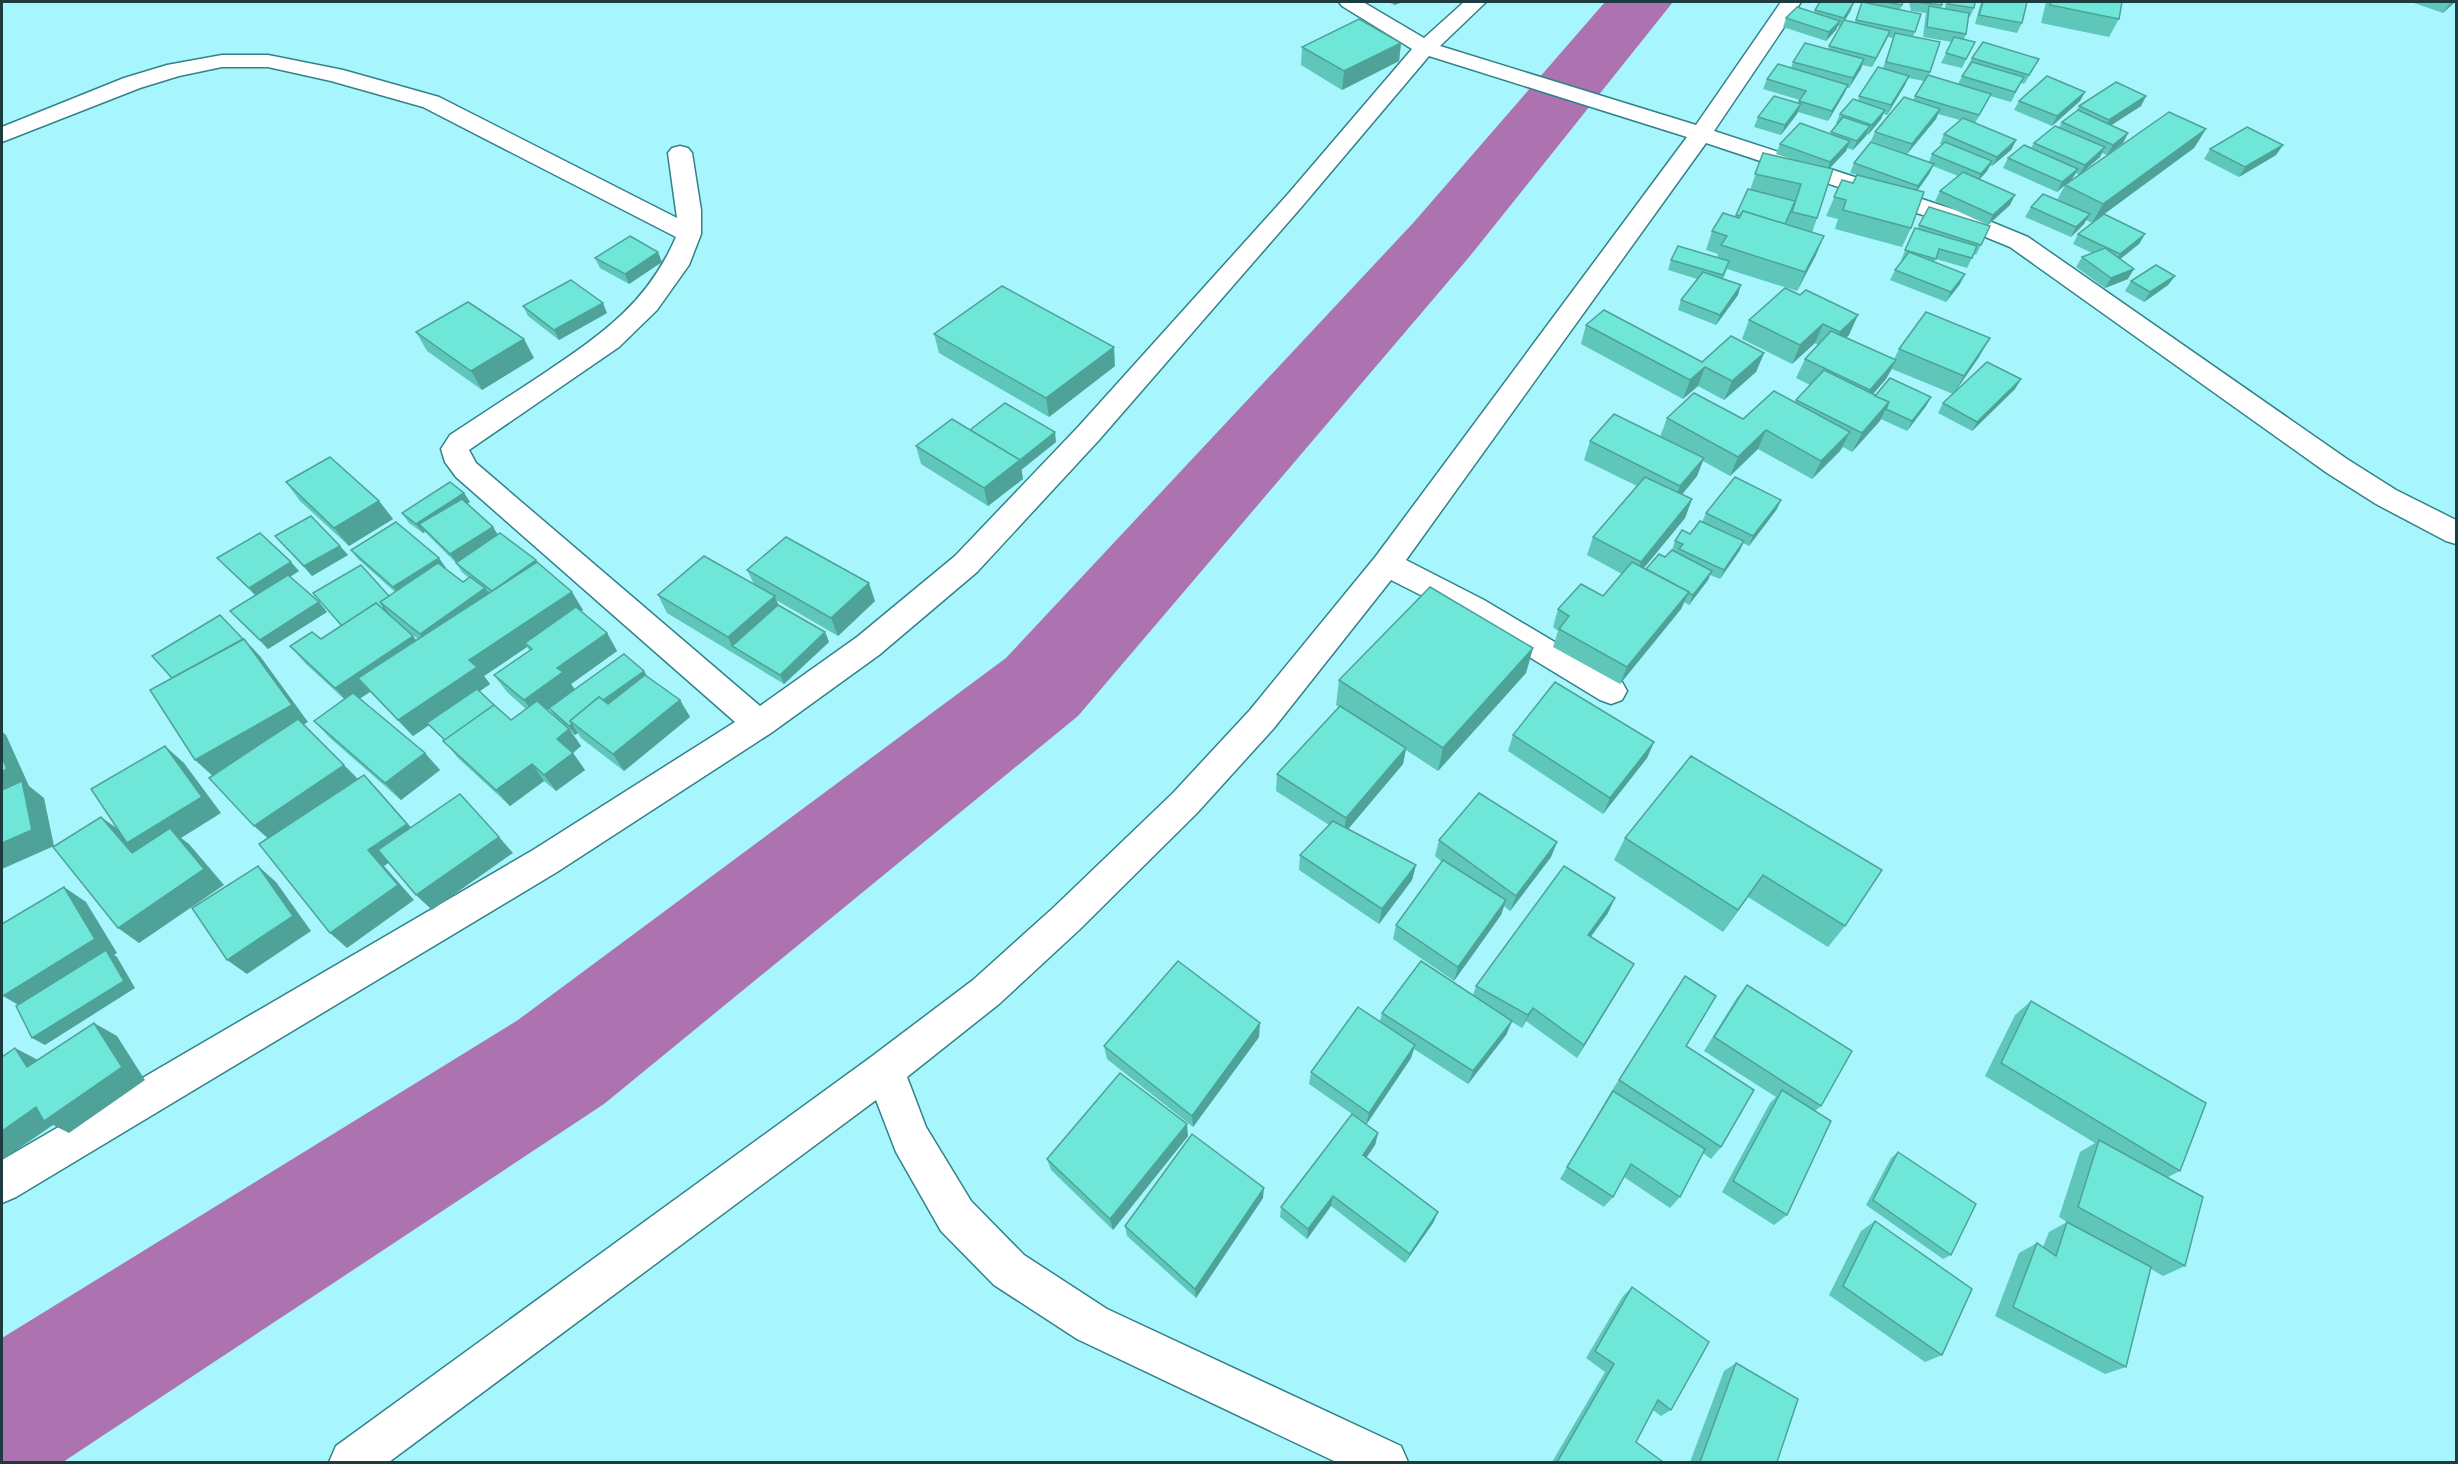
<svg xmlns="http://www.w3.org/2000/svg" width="2458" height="1464" viewBox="0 0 2458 1464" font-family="Signika,sans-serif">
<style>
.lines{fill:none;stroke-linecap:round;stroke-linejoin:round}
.river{fill:#ad73b0;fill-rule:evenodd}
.minor-casing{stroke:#338189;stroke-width:3}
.minor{fill:#fff;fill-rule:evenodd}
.wall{fill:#5fc7ba;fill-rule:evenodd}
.shaded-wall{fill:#4ea297}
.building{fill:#6fe7d8;stroke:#4ea297;stroke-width:1.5}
</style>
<rect width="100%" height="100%" fill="#a7f5fd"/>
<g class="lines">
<polygon class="river" points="1605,2 1673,2 1470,256 1078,716 604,1104 63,1462 2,1462 2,1338 518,1020 1006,658 1414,222"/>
<defs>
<path id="minor" d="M1339 2H1363L1424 38 1464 2H1486L1440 46 1696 125 1781 2H1801L1714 131 1989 221 2028 237 2347 459 2396 490 2456 520V544L2446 541 2376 504 2327 473 2010 247 1971 231 1706 143 1406 560 1484 600 1622 682 1627 691 1622 700 1611 704 1600 700 1462 616 1391 580 1274 728 1197 813 1079 930 999 1004 907 1077 926 1127 971 1201 1024 1255 1107 1309 1401 1446 1408 1462H1336L1077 1339 994 1285 941 1231 896 1152 876 1100 389 1462H329L336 1446 871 1057 973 980 1053 908 1173 793 1250 710 1376 556 1687 137 1429 56 1304 204 1099 440 977 572 879 655 771 733 557 872 16 1197 2 1203V1160L533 850 735 722 456 477 445 462 441 449 450 435C481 415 512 394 543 374 602 334 647 304 676 237L423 107 331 81 268 67H222L179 76 140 88 2 142V127L124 78 167 65 222 55H268L343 70 439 97 677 218 668 153 672 148 680 146 688 148 692 153 701 210V234L689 265 657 310 619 347 469 450 476 463 760 706 857 637 955 556 1079 426 1288 194 1412 49 1342 6Z"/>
</defs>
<use href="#minor" class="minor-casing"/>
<use href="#minor" class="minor"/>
</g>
<g class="wall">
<polygon points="1388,2 1403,2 1394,5"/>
<polygon points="1862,2 1903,2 1900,10 1921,14 1913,37 1930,72 1929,75 1958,84 1972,58 2039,59 2034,68 2024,84 2021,83 2011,102 1990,96 1975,123 2016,140 2011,150 1992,166 1990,166 1987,171 1980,179 2010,205 1988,225 1935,201 1940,191 1958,176 1933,166 1929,174 1918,190 1911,228 1902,247 1835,229 1838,219 1826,216 1842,180 1853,183 1857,175 1850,173 1854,163 1929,162 1932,154 1942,145 1940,144 1944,134 1960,120 1938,114 1936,119 1907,154 1871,141 1875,132 1913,100 1924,81 1908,78 1905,85 1887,115 1883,114 1881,119 1868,135 1867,134 1853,150 1847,148 1846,151 1830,168 1817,218 1812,233 1816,255 1797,291 1727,269 1723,279 1738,295 1716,325 1678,310 1681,300 1697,279 1668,270 1671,260 1717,257 1718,254 1706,250 1712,231 1735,217 1748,189 1750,190 1763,153 1792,159 1776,154 1780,144 1830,134 1838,124 1836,123 1840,114 1858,101 1859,96 1883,68 1893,38 1888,37 1872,67 1862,65 1849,88 1847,88 1844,94 1828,121 1798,112 1781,135 1754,127 1758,117 1798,103 1800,100 1763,89 1767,79 1791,68 1793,62 1828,49 1840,27 1837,26 1836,30 1826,41 1783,27 1786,18 1814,12 1815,10 1851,10 1845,20 1855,22"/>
<polygon points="1909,2 1942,2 1942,5 1941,8 1945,9 1946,2 1975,2 1974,8 1970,17 1968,17 1966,34 1964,39 1975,42 1962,68 1941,63 1952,42 1923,37 1926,13 1911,11"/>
<polygon points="1981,2 2027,2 2022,23 2017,33 1975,24"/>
<polygon points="2046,2 2122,2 2119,19 2109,37 2041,23"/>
<polygon points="2411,2 2455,2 2443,13"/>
<polygon points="1401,43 1399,61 1342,90 1301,65 1302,47"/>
<polygon points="2085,92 2080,101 2052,126 2014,110 2019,101"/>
<polygon points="2146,96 2141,106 2111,125 2128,133 2123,143 2107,155 2102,153 2100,157 2079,175 2076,173 2072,179 2057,192 2003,168 2008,158 2031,148 2034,143 2059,127 2062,122 2076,112 2079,106"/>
<polygon points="2206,129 2194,148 2104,214 2145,234 2139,244 2120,259 2128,279 2105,288 2076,267 2082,257 2092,253 2073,244 2078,234 2092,223 2086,220 2084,224 2071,237 2025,217 2031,207 2057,200 2065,185"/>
<polygon points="2283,145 2276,155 2239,177 2204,159 2210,149"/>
<polygon points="1929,207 1981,245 1976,255 1974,254 1967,268 1936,259 1934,262 1960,284 1946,302 1890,280 1895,270 1903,260 1901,260 1915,228 1917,229"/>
<polygon points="595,258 662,262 629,284 600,268"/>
<polygon points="2175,276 2168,285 2144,302 2125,291 2131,281"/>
<polygon points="1785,288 1849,335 1846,338 1894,359 1899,349 1979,357 1954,394 2021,379 2015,389 1972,431 1938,413 1943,403 1953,394 1892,369 1886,379 1873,394 1926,406 1907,431 1881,419 1852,452 1843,447 1840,451 1812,479 1758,449 1730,476 1703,461 1697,476 1682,495 1692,499 1685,518 1644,568 1646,569 1665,557 1672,550 1675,541 1690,534 1702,522 1706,513 1777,509 1749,546 1743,543 1740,550 1720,579 1710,575 1708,580 1689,605 1684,602 1681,609 1620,684 1553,647 1558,631 1553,627 1558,609 1603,596 1622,574 1587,555 1593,537 1637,486 1584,460 1590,441 1660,437 1667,418 1743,419 1795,403 1796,400 1810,385 1796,378 1805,359 1818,345 1815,343 1792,364 1742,339 1749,320"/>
<polygon points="523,306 607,313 559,340 528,316"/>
<polygon points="1586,325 1702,362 1764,353 1756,372 1724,400 1698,386 1683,399 1581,344"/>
<polygon points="416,332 534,358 482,390 427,351"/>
<polygon points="934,334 1115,366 1049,417 939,353"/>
<polygon points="970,430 1056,442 1021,470 1023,479 988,506 921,464 916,446"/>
<polygon points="286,482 379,501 393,519 349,546 300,501"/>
<path d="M464 493 470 502 467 504 493 527 498 535 538 564 583 610 581 611 607 633 617 651 571 684 575 690 644 671 647 676 680 700 690 717 624 771 581 738 578 733 575 735 571 731 581 746 573 753 585 770 556 791 544 781 510 806 457 757 444 740 429 725 413 736 370 692 360 698 440 770 401 800 330 738 314 721 344 699 306 664 290 646 321 639 395 592 358 559 351 550 446 568H445L463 582 469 578 462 572 456 563 425 532 423 533 409 523 402 513ZM394 620 418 639 416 640 413 636ZM527 647 530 651 494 675 507 692 526 709 511 720 479 692 490 684 484 676ZM549 709 555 717 547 710Z"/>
<polygon points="275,536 348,555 312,576"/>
<polygon points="217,558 299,571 290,577 319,602 327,612 268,649 230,611 255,595"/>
<polygon points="747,570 875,601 838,636 776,600 778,605 825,632 829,642 784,684 667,613 658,595 754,584"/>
<polygon points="1533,648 1526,673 1438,771 1406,750 1403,764 1348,829 1416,865 1412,880 1379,924 1299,870 1300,855 1329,825 1276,791 1277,774 1339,707 1336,705 1339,680"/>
<polygon points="1513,735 1654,742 1647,758 1603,814 1508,751"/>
<polygon points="1691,756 1845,926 1828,947 1748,897 1723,932 1614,860 1625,838"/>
<polygon points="1439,840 1557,842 1551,857 1510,911 1504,906 1501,915 1454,981 1393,939 1396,925 1442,862 1435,856"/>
<polygon points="1608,913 1591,937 1634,964 1577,1058 1526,1021 1522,1028 1512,1022 1506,1035 1468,1084 1414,1049 1411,1058 1366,1125 1378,1133 1375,1145 1366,1158 1438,1212 1433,1223 1405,1263 1331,1206 1307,1239 1280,1217 1281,1207 1352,1114 1309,1084 1311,1072 1380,1021 1382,1013 1473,995 1476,986"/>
<polygon points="1685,976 1686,1046 1721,1147 1711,1159 1703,1153 1680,1197 1670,1208 1624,1177 1613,1197 1604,1207 1560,1179 1611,1092"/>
<polygon points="1747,985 1821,1106 1815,1111 1787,1215 1774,1225 1722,1192 1770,1103 1776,1097 1704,1051 1736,999"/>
<polygon points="2031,1001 2180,1171 2168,1177 2185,1266 2163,1276 2151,1269 2126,1367 2105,1374 1995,1316 2019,1253 2037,1243 2043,1247 2049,1232 2067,1222 2059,1217 2080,1152 2095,1143 1985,1076 2015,1015"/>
<polygon points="1259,1037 1193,1127 1107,1059 1104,1046"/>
<polygon points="1188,1136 1113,1230 1051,1170 1047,1159"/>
<polygon points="1898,1152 1951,1255 1943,1259 1866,1205 1891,1158"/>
<polygon points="1263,1198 1196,1298 1127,1236 1125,1226"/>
<polygon points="1875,1221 1942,1355 1925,1362 1829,1295 1861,1231"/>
<polygon points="1632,1287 1671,1410 1661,1416 1653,1410 1636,1442 1663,1462 1552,1462 1605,1372 1586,1358 1623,1296"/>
<polygon points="1736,1363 1777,1462 1690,1462 1724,1371"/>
</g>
<g class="shaded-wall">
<polygon points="1394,2 1403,2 1394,5"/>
<polygon points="1854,2 1851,10 1841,27 1844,18"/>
<polygon points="2451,2 2455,2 2443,13"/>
<polygon points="1840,21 1836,30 1826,41 1829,32"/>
<polygon points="1890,31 1886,41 1872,67 1876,58"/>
<polygon points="1401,43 1399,61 1342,90 1344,71"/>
<polygon points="1864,59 1861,69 1849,88 1853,78"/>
<polygon points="1909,76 1905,85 1887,115 1891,105"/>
<polygon points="1848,85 1844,94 1828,121 1832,111"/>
<polygon points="2085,92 2080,101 2052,126 2057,116"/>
<polygon points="1991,94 1986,104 1974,124 1979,115"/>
<polygon points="2146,96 2141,106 2104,130 2109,120"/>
<polygon points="1801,104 1797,114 1781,135 1785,125"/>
<polygon points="1940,109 1936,119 1907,154 1912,144"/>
<polygon points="1885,110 1881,119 1868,135 1872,125"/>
<polygon points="1870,126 1866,136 1853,150 1857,141"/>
<polygon points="2206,129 2194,148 2092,223 2103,204"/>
<polygon points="2128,133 2123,143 2107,155 2113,145"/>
<polygon points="2016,140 2011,150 1992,166 1997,157"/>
<polygon points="1850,141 1846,151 1826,172 1830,162"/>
<polygon points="2283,145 2276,155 2239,177 2245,167"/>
<polygon points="2105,147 2100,157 2079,175 2085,165"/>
<polygon points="1992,161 1987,171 1976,183 1981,174"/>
<polygon points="1934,164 1929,174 1913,196 1918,186"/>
<polygon points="2078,169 2072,179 2057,192 2062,182"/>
<polygon points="2015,195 2010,205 1988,225 1993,215"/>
<polygon points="2090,214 2084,224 2071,237 2076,227"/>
<polygon points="2145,234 2139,244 2114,264 2120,254"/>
<polygon points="1824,236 1816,255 1797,291 1805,272"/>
<polygon points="658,252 662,262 629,284 625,274"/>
<polygon points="2134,269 2128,279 2105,288 2111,278"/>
<polygon points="1965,274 1960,284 1946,302 1951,292"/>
<polygon points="2175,276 2168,285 2144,302 2150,292"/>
<polygon points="1741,285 1738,295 1716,325 1720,315"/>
<polygon points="603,303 607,313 559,340 554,330"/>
<polygon points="1858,315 1849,335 1831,351 1840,332"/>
<polygon points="1823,324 1815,343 1792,364 1800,345"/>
<polygon points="1990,338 1979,357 1953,394 1964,376"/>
<polygon points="524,339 534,358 482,390 471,371"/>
<polygon points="1114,347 1115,366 1049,417 1046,398"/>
<polygon points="1764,353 1756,372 1724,400 1732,381"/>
<polygon points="1896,360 1886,379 1860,409 1870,390"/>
<polygon points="1705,367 1698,386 1683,399 1690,380"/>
<polygon points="2021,379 2015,389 1972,431 1977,422"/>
<polygon points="1931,397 1926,406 1907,431 1912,421"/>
<polygon points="1889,402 1880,421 1852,452 1862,433"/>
<polygon points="1766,430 1758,449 1730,476 1738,457"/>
<polygon points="1055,432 1056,442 1021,470 1020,460"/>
<polygon points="1850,432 1840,451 1812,479 1821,461"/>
<polygon points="1704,458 1697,476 1673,505 1680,486"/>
<polygon points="1020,460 1023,479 988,506 984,488"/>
<polygon points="464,493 470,502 427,531 419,524 425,532 423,533 416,524"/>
<polygon points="1692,499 1685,518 1634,580 1641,562"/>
<polygon points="1781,500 1777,509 1749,546 1753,536"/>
<polygon points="379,501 393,519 349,546 334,528"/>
<polygon points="493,527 499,537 457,563 450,554"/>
<polygon points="1744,541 1740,550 1720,579 1724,570"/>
<polygon points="340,546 348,555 312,576 304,566"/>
<polygon points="439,558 446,568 401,597 393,587"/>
<polygon points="536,560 542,570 492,591"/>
<polygon points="291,562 299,571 257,597 249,588"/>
<polygon points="1712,571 1708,580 1689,605 1693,595"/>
<polygon points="869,583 875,601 838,636 831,618"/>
<polygon points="485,588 497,606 433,652 420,634"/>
<polygon points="572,592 583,610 528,646 525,643 527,647 484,676 490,684 413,736 398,720 469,660"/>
<polygon points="1689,592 1681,609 1620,684 1627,667"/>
<polygon points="775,596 782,614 732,646 728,637"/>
<polygon points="319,602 327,612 268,649 260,640"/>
<polygon points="384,607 392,617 353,639 345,630"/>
<polygon points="825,632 829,642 784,684 780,675"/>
<polygon points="607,633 617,651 571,684 575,690 537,718 524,700 557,668"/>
<polygon points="413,636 426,654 358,678 370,692 350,705 335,688"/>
<polygon points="244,639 260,656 308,722 214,777 195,760 248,644"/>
<polygon points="1533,648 1526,673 1438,771 1443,748"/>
<polygon points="644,671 649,680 581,730 573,723"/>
<polygon points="680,700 690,717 624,771 613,754"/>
<polygon points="572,724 578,733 575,735 569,726"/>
<polygon points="569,729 581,746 569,756 557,739"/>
<polygon points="2,732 6,735 29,786 44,798 54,846 2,869"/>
<polygon points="1654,742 1647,758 1603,814 1610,798"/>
<polygon points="165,746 184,763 221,813 181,838 189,844 224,885 139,943 118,928 132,853 101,817 122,832"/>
<polygon points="1406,748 1403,764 1344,834 1346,818"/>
<polygon points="425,753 440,770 401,800 385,783"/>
<polygon points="573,753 585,770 556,791 544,775"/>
<polygon points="532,764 544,781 510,806 496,790"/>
<polygon points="344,765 360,781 272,842 254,826"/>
<polygon points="364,775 380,792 422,840 384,866 414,900 347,948 330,933 368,850"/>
<polygon points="499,837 513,853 432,910 416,895"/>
<polygon points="1557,842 1551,857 1510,911 1516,896"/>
<polygon points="1416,865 1412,880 1379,924 1382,909"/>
<polygon points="258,866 276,882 311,931 247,974 227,960"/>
<polygon points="1763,875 1748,897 1723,932 1738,910"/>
<polygon points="64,887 86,902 117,953 114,955 117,957 135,988 45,1045 32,1038 27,1010 3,996"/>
<polygon points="1615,898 1608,913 1581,949 1588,935"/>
<polygon points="1506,900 1501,915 1454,981 1458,967"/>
<polygon points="1634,964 1626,978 1577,1058 1584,1045"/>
<polygon points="1533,1008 1526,1021 1522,1028 1528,1015"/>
<polygon points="1512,1021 1506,1035 1468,1084 1473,1071"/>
<polygon points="94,1023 117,1036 145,1080 69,1133 53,1125 2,1160 2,1131"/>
<polygon points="1260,1023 1259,1037 1193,1127 1192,1116"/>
<polygon points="1415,1045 1411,1058 1366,1125 1369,1113"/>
<polygon points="15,1048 40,1061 27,1067"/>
<polygon points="1187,1124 1188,1136 1113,1230 1110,1219"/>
<polygon points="1378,1133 1375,1145 1360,1167 1363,1155"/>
<polygon points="1264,1188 1263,1198 1196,1298 1195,1289"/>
<polygon points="1333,1196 1331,1206 1307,1239 1308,1229"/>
<polygon points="1438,1212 1433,1223 1405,1263 1410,1254"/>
</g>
<g class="building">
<polygon points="1820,2 1854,2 1844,18 1815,10"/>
<polygon points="1862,2 1921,14 1915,32 1856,20"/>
<polygon points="1885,2 1903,2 1902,5"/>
<polygon points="1915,2 1942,2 1942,5"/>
<polygon points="1949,2 1975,2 1974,8 1948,4"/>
<polygon points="1983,2 2027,2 2022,23 1979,15"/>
<polygon points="2051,2 2122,2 2119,19 2050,5"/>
<polygon points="1929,6 1969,13 1966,34 1927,27"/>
<polygon points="1797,7 1840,21 1829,32 1786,18"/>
<polygon points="1359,19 1401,43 1344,71 1302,47"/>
<polygon points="1844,20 1890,31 1876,58 1829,46"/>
<polygon points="1895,33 1940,42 1930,72 1886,62"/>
<polygon points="1954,37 1975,42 1966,59 1946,53"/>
<polygon points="1983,42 2039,59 2029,75 1972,58"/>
<polygon points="1805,43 1864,59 1853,78 1793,62"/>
<polygon points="1972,62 2024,77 2015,92 1962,76"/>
<polygon points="1778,64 1848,85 1832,111 1799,101 1806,91 1767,79"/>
<polygon points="1878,67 1909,76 1891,105 1859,96"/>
<polygon points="1928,75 1991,94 1979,115 1915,96"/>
<polygon points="2047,76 2085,92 2057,116 2019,101"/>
<polygon points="2116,82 2146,96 2109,120 2079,106"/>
<polygon points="1774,96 1801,104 1785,125 1758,117"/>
<polygon points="1904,97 1940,109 1912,144 1875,132"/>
<polygon points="1853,99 1885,110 1872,125 1840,114"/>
<polygon points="2078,110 2128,133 2113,145 2062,122"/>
<polygon points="2169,112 2206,129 2103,204 2065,185"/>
<polygon points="1843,117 1870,126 1857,141 1831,132"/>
<polygon points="1963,118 2016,140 1997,157 1944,134"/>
<polygon points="1800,123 1850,141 1830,162 1780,144"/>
<polygon points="2055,126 2105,147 2085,165 2034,143"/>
<polygon points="2247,127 2283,145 2245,167 2210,149"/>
<polygon points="1871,142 1934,164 1918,186 1854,163"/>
<polygon points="1945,142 1992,161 1981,174 1932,154"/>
<polygon points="2024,145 2078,169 2062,182 2008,158"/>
<polygon points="1763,153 1833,169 1817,218 1792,212 1801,184 1755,174"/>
<polygon points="1963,172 2015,195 1993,215 1940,191"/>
<polygon points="1857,175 1924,192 1911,228 1843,210 1846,200 1834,197 1842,180 1853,183"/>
<polygon points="1748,189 1795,201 1785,224 1743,211 1740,216 1736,215"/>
<polygon points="2043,194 2090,214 2076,227 2031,207"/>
<polygon points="1929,207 1990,226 1981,245 1919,225"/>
<polygon points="1743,211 1824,236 1805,272 1721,245 1727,236 1712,231 1723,213 1739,218"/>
<polygon points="2104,214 2145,234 2120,254 2078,234"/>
<polygon points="1915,228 1977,246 1972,258 1939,249 1936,259 1905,250"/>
<polygon points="630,236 658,252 625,274 595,258"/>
<polygon points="1678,246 1729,261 1723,275 1671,260"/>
<polygon points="2105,248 2134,269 2111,278 2082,257"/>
<polygon points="1909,252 1965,274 1951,292 1895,270"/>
<polygon points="2156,265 2175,276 2150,292 2131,281"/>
<polygon points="1703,272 1741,285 1720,315 1681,300"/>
<polygon points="571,280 603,303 554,330 523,306"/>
<polygon points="1002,286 1114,347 1046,398 934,334"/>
<polygon points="1785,288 1800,295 1806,290 1858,315 1840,332 1823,324 1800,345 1749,320"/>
<polygon points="468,302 524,339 471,371 416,332"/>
<polygon points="1604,310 1702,362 1731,336 1764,353 1732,381 1705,367 1690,380 1586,325"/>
<polygon points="1926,312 1990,338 1964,376 1899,349"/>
<polygon points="1831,331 1896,360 1870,390 1805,359"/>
<polygon points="1987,362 2021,379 1977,422 1943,403"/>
<polygon points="1824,370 1889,402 1862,433 1796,400"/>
<polygon points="1890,378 1931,397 1912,421 1886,409 1889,402 1875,396"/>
<polygon points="1774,391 1850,432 1821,461 1766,430 1738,457 1667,418 1694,393 1743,419"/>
<polygon points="1005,403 1055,432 1020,460 970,430"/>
<polygon points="1614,414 1704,458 1680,486 1590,441"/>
<polygon points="952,419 1020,460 984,488 916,446"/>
<polygon points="330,457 379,501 334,528 286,482"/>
<polygon points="1645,477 1692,499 1641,562 1593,537"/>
<polygon points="1735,477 1781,500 1753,536 1706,513"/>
<polygon points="450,482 464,493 416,524 402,513"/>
<polygon points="462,499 493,527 450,554 419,524"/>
<polygon points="311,516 340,546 304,566 275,536"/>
<polygon points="1700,521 1744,541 1724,570 1679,549 1683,544 1675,541 1682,530 1690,534"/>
<polygon points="396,522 439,558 393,587 351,550"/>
<polygon points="260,533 291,562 249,588 217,558"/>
<polygon points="500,533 536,560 492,591 456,563"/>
<polygon points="786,537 869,583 831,618 747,570"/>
<polygon points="1672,550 1712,571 1693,595 1688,593 1689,592 1646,569 1659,554 1665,557"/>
<polygon points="704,556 775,596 728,637 658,595"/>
<polygon points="537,562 572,592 469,660 477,667 398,720 358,678"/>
<polygon points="1632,562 1689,592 1627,667 1559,629 1569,616 1558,609 1581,584 1603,596"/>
<polygon points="438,563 463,582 470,577 485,588 420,634 380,602"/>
<polygon points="361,565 389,596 380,602 384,607 382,609 376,603 342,626 313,593"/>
<polygon points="288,575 319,602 260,640 230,611"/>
<polygon points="1430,587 1533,648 1443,748 1339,680"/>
<polygon points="376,603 413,636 335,688 290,646 312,632 321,639"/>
<polygon points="778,605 825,632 780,675 732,646"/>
<polygon points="576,607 607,633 557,668 563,672 524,700 494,675 532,649 525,643"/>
<polygon points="220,615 243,639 172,678 152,656"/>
<polygon points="244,639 292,705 195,760 150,690"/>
<polygon points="624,654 644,671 603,700 599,697 570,721 572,724 569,726 549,708"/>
<polygon points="645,675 680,700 613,754 570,721 599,697 608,704"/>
<polygon points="1555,682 1654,742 1610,798 1513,735"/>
<polygon points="477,689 494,705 445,740 427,723"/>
<polygon points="353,693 425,753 385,783 314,721"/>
<polygon points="537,701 569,729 557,739 573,753 544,775 532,764 496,790 443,741 494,705 511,720"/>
<polygon points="1340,706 1406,748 1346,818 1277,774"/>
<polygon points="298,719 344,765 254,826 209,778"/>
<polygon points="165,746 202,797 127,843 91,789"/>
<polygon points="1691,756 1882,870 1845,926 1763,875 1738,910 1625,838"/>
<polygon points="2,757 7,769 2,772"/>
<polygon points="364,775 407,824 368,850 398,885 330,933 259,844"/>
<polygon points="22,781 32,830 2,843 2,790"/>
<polygon points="1479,793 1557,842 1516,896 1439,840"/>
<polygon points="460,794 499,837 416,895 378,850"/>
<polygon points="101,817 132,853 170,828 204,869 118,928 53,847"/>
<polygon points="1333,821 1416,865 1382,909 1300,855"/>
<polygon points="1443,860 1506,900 1458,967 1396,925"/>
<polygon points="258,866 293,916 227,960 192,908"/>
<polygon points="1564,866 1615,898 1588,935 1634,964 1584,1045 1533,1008 1528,1015 1476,986"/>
<polygon points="64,887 95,939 3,996 2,994 2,924"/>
<polygon points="106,950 124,981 32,1038 16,1006"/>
<polygon points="1178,961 1260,1023 1192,1116 1104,1046"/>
<polygon points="1421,961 1512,1021 1473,1071 1382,1013"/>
<polygon points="1685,976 1716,996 1686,1046 1754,1090 1721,1147 1619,1080"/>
<polygon points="1747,985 1852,1051 1821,1106 1714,1037"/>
<polygon points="2031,1001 2206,1103 2180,1171 2001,1063"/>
<polygon points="1358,1007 1415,1045 1369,1113 1311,1072"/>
<polygon points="94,1023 122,1067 44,1121 36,1107 2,1131 2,1057 15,1048 27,1067"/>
<polygon points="1120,1073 1187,1124 1110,1219 1047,1159"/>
<polygon points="1782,1090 1831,1121 1787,1215 1733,1181"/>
<polygon points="1613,1091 1705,1149 1680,1197 1631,1164 1613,1197 1567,1167"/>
<polygon points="1352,1114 1378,1133 1363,1155 1438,1212 1410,1254 1333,1196 1308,1229 1281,1207"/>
<polygon points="1192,1134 1264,1188 1195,1289 1125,1226"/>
<polygon points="2099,1140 2203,1197 2185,1266 2078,1207"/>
<polygon points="1898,1152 1976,1204 1951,1255 1873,1200"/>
<polygon points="1875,1221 1972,1289 1942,1355 1843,1286"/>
<polygon points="2067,1222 2151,1267 2126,1367 2013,1307 2037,1243 2056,1256"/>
<polygon points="1632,1287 1709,1342 1671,1410 1658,1400 1636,1442 1663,1462 1557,1462 1614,1364 1595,1351"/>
<polygon points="1736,1363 1798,1399 1777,1462 1700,1462"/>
</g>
<rect width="2458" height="1464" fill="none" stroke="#1c3c3f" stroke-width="6"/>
</svg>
